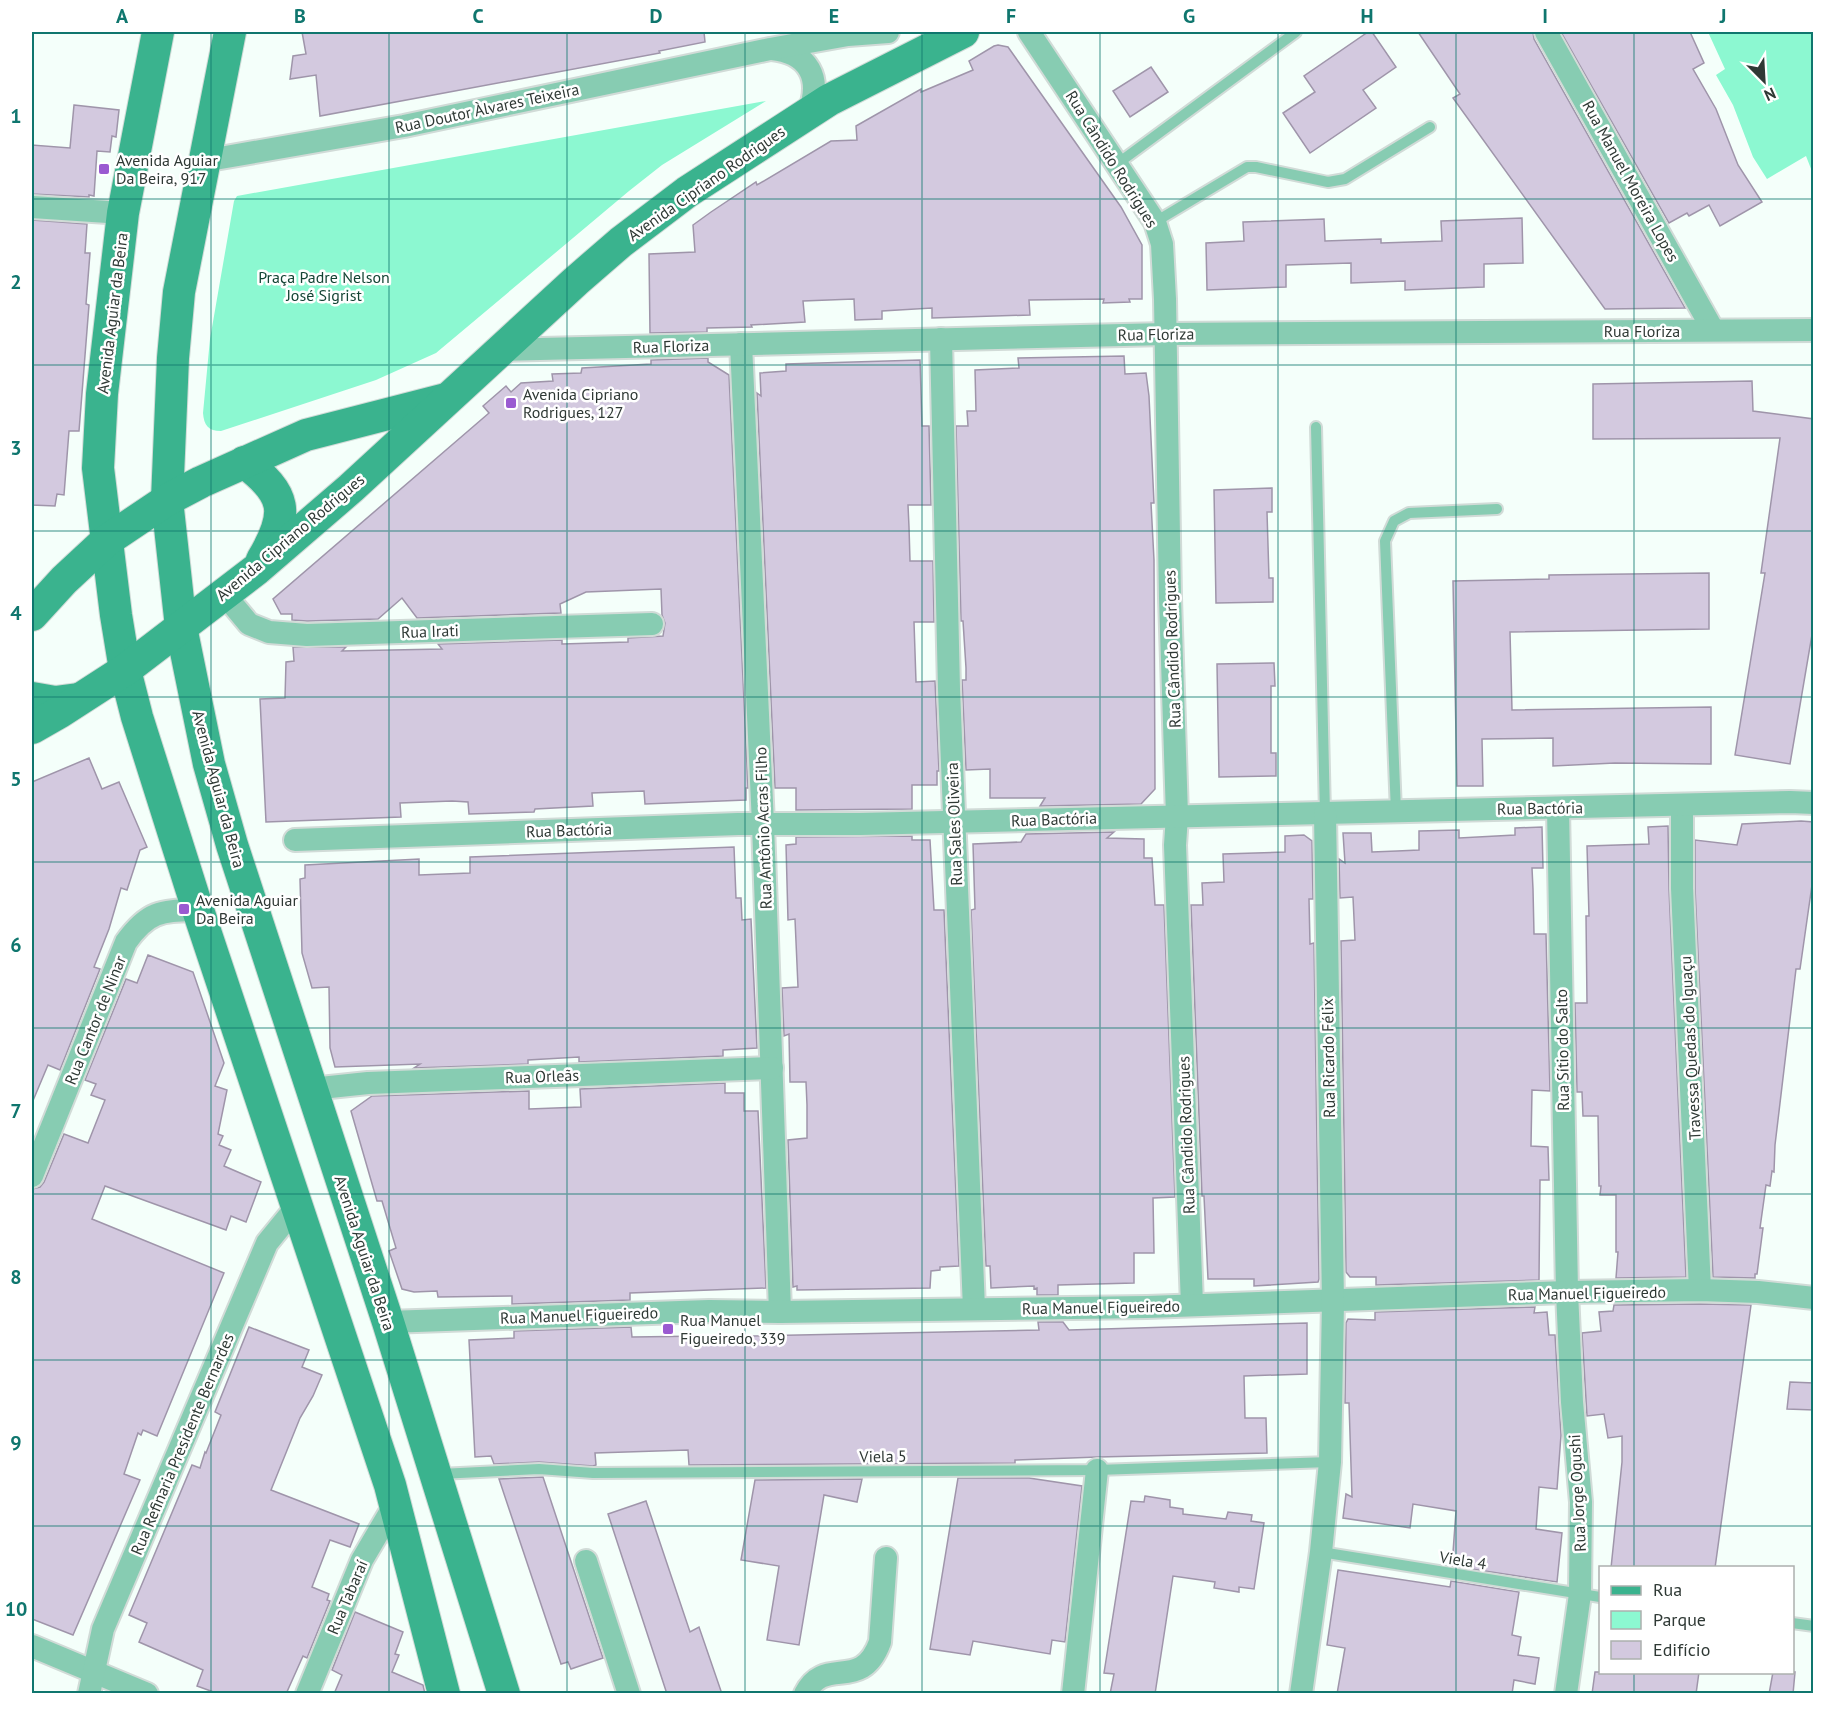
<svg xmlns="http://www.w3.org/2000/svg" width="1845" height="1725" viewBox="0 0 1845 1725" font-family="'PT Sans',sans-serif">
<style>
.green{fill:#8cf8d1}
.building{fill:#d3c9df;stroke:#9f95aa;stroke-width:1.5}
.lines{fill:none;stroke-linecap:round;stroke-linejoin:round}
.lane-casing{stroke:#d1dbd7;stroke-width:14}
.street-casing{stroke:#d1dbd7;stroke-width:26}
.secondary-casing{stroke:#d1dbd7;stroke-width:34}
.lane{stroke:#87ccb2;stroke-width:10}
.street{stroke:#87ccb2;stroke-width:22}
.secondary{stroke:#3ab38e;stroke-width:32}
.grid{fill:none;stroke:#0f766e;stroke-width:1.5;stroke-opacity:0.55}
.poi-dot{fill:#9a5ad1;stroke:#fff;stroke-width:2}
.labels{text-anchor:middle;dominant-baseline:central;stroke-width:5;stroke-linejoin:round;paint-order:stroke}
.street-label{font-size:16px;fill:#2f3935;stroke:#fff}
.poi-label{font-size:16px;fill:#2f3935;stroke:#fff;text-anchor:start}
.park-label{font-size:16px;fill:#134434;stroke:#fff}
.neatline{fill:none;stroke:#0f766e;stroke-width:2}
.grid-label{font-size:20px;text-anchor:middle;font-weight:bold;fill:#0f766e}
</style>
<rect width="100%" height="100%" fill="#f4fffa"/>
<g class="green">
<polygon points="1708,32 1813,32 1813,174 1806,156 1767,179 1753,157 1733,105 1716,75 1725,69"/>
<path d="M766 101 662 165 629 191 436 353 376 380 221 431C208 431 204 425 203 413L210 339 234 201 237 196Z"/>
</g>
<g class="building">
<polygon points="302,32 704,32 705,42 659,51 660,53 320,116 316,75 290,79 293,56 306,54"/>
<polygon points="1368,32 1372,32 1396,67 1363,90 1376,108 1310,153 1283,113 1315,92 1304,76"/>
<polygon points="1418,32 1533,32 1534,39 1685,308 1605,309 1453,98 1460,94"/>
<polygon points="1561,32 1690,32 1704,63 1693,69 1716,109 1738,165 1762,202 1720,226 1709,205 1689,216 1687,213 1669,223"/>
<polygon points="998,45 1008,47 1121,207 1142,245 1142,299 1129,299 1130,302 1103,303 1104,299 1029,300 1030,315 932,318 932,308 882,311 882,319 855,320 854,299 803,301 805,322 751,325 752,327 707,328 707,332 650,333 649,254 695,252 693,225 711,212 756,182 757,185 831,141 857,140 856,126 921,89 921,92 973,70 969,61 994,46"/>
<polygon points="1151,67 1168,92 1130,117 1113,91"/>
<polygon points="74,105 119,110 116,137 112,136 110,152 97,151 94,196 89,195 89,197 32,194 32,145 70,148"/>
<polygon points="1522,218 1523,263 1484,264 1484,287 1405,290 1405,281 1351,283 1351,263 1286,265 1286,287 1207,290 1206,243 1244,241 1243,222 1324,219 1325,241 1381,239 1381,243 1442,241 1441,221"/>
<polygon points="32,220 87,224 85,253 90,253 86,304 89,305 79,431 69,431 64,495 57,494 55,506 32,505"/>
<polygon points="1124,356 1125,374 1146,373 1149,396 1154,503 1151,503 1154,560 1155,789 1141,804 1040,806 1045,798 990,798 990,769 966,770 962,680 966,680 966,668 963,621 961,621 956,426 968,426 967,411 976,411 975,370 1019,368 1018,358"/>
<polygon points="708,358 708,362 729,375 748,788 746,788 746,800 645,804 644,791 592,793 593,806 535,809 534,812 469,814 468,802 452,801 400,803 401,817 266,822 260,699 285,698 286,662 294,661 293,647 346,647 342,651 442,649 438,644 562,640 562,644 628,642 628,638 663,636 665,623 662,615 661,589 586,592 560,604 561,613 417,618 402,598 378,619 307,621 292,620 292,614 281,614 273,599 489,413 483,406 506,386 511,392 521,383 553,381 552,374 581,373 582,368 651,364 651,360"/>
<polygon points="920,360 922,426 929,426 931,505 908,505 909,527 910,561 933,561 934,622 914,622 916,682 935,681 939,771 937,771 937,785 912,785 912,809 796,810 796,788 775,788 757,393 761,396 760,373 786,371 786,364"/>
<polygon points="1752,381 1753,411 1814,419 1814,623 1790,764 1735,755 1765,573 1761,573 1780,438 1593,439 1593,384"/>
<polygon points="1272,488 1272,512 1267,512 1269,578 1273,578 1273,602 1216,603 1214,490"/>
<polygon points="1709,573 1709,629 1510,632 1512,710 1711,707 1711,764 1615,763 1553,766 1553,738 1482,739 1483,786 1457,786 1453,581 1549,579 1549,575"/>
<polygon points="1274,663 1275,686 1271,686 1271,753 1276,753 1276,776 1219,777 1217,664"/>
<polygon points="89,758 102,789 119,782 147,847 140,850 127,890 121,888 109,929 94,967 100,969 60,1070 48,1065 32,1103 32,782"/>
<polygon points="1801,821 1814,822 1814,871 1800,969 1796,969 1775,1145 1774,1172 1772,1171 1770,1186 1766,1185 1760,1228 1763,1228 1757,1274 1755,1274 1755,1278 1713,1277 1695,888 1695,840 1737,845 1742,824"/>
<polygon points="1668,826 1669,889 1686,1277 1616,1278 1618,1252 1616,1252 1616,1195 1600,1195 1601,1186 1599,1186 1598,1116 1583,1116 1582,1092 1577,1092 1575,1003 1587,1003 1586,916 1589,916 1587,846 1649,844 1648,827"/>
<polygon points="1542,827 1543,868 1532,868 1533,889 1534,934 1546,934 1550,1091 1532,1090 1531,1146 1548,1147 1549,1180 1540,1180 1539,1280 1376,1285 1376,1277 1350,1277 1346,1272 1341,941 1355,940 1353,897 1340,898 1339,859 1345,863 1343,833 1371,833 1372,852 1397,851 1419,850 1419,831 1459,830 1459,838 1515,835 1515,828"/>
<polygon points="1114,832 1107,838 1144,839 1144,858 1152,858 1155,905 1164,905 1175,1197 1153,1198 1154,1253 1134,1253 1134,1283 1058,1285 1058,1295 1037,1295 1037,1288 1034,1289 1034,1286 991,1288 990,1266 986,1266 971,910 975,909 973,844 1021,842 1026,834"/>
<polygon points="1304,835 1312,841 1313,899 1309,899 1310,944 1314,943 1319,1279 1318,1282 1254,1286 1254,1279 1208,1279 1204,1196 1202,1196 1191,905 1203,905 1202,883 1224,882 1223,854 1285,852 1285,836"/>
<polygon points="912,836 912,840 930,840 934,910 944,910 959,1266 940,1267 940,1270 931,1271 930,1288 797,1290 797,1286 793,1287 788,1140 807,1138 807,1105 806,1082 790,1082 789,1034 784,1036 782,988 798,987 795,919 788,920 786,845 796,844 796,837"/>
<polygon points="734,847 736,898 741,898 742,920 751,919 757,1048 723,1050 723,1056 579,1062 579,1057 528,1060 528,1064 414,1068 420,1064 335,1067 330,1048 329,987 312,988 302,953 300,879 305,878 305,865 419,859 419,875 470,873 470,857"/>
<polygon points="148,955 193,972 224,1063 215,1086 227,1090 218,1134 223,1136 219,1145 231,1150 224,1166 261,1182 246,1222 231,1216 226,1230 105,1186 92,1219 224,1273 157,1436 143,1430 141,1435 138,1433 124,1474 140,1480 73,1635 32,1619 32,1189 40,1187 44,1182 64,1134 88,1143 105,1100 91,1095 96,1084 85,1080 126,979 137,983"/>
<polygon points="725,1083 725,1093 744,1093 744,1111 758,1111 766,1288 630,1293 630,1300 512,1304 512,1296 438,1297 437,1291 414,1292 402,1289 389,1251 396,1248 382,1201 377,1201 351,1111 372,1096 529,1091 529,1109 581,1107 580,1089"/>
<polygon points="1700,1304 1751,1305 1715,1568 1611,1568 1622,1462 1622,1436 1608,1438 1604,1414 1587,1416 1582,1333 1601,1331 1599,1312 1613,1311 1614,1305"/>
<polygon points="1535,1307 1534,1313 1547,1312 1549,1335 1555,1335 1561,1435 1557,1489 1539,1487 1536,1529 1562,1533 1557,1582 1452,1566 1456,1511 1413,1504 1410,1528 1343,1518 1346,1494 1352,1497 1349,1403 1345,1403 1346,1323 1348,1319 1375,1320 1375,1312"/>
<polygon points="1038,1322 1063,1322 1069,1330 1307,1323 1307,1374 1244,1376 1245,1418 1266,1418 1267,1453 1098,1457 1015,1460 1015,1463 689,1465 688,1450 595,1453 596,1465 593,1466 539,1462 494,1464 491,1456 475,1457 469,1340 514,1338 514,1331 631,1327 632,1337 704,1336 704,1343 746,1341 746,1336 1039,1330"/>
<polygon points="249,1327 309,1350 302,1367 322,1375 313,1396 300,1418 271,1490 359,1524 350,1547 330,1540 312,1587 329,1594 327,1600 330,1601 307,1658 303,1656 286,1694 219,1694 197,1686 203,1670 139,1642 147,1623 129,1615 192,1465 200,1468 205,1452 206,1453 221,1415 215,1412"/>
<polygon points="1790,1382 1814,1383 1814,1410 1787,1409"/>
<polygon points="543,1477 603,1658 571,1669 568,1662 561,1664 499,1479"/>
<polygon points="958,1478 1029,1478 1082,1486 1065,1642 1052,1640 1050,1654 973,1641 970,1655 930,1649"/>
<polygon points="862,1479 857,1502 824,1495 799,1645 767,1640 779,1566 741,1560 755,1480"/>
<polygon points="1145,1496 1170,1500 1170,1507 1183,1509 1183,1514 1226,1519 1228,1512 1252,1515 1251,1521 1264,1523 1254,1589 1239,1587 1239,1592 1214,1588 1215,1582 1173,1576 1155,1694 1110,1694 1114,1674 1104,1673 1131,1501 1144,1502"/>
<polygon points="646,1501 690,1632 699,1627 722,1694 667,1694 608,1514"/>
<polygon points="1338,1570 1450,1587 1451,1581 1519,1592 1512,1635 1521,1637 1518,1655 1539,1658 1535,1684 1514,1680 1512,1694 1337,1694 1345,1648 1327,1645"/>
<polygon points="355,1612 403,1632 395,1654 399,1655 392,1672 423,1685 425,1694 334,1694 342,1675 332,1670"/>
<polygon points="1595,1672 1699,1672 1696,1694 1592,1694"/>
<polygon points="1773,1672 1795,1672 1793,1694 1769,1694"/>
</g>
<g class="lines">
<defs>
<g id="lane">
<polyline points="1117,164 1296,32"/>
<polyline points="1155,222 1247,167 1256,167 1328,182 1345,179 1430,127"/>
<polyline points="1316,427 1325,814"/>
<polyline points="1396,812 1385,541 1394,521 1409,513 1497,509"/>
<polyline points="440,1474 539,1469 593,1473 1097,1470 1330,1462"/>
<polyline points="1321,1552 1600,1597"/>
<polyline points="1792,1623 1814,1626"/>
</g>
<g id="street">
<polyline points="1029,32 1155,222 1162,244 1165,299 1170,598 1177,816 1175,845 1192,1305"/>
<polyline points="1546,32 1713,330"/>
<path d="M772 49C809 53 822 78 809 112"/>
<polyline points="203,161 404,126 770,49 848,35 888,32"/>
<polyline points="32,207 123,213"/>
<polyline points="941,339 949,689 974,1309"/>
<polyline points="741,344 763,824 780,1312"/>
<polyline points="499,350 1166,334 1814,330"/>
<polyline points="224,594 249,624 269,632 307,635 652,624"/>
<polyline points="1682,805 1682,888 1700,1290"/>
<polyline points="1558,808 1567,1292 1572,1402 1581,1502 1580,1594 1566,1694"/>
<polyline points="295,840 738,824 860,824 1790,802 1814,803"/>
<polyline points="311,1089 368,1083 772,1068"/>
<path d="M32 1176 126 942C149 910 162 911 198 910"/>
<polyline points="388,1322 709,1311 780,1312 1147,1307 1567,1292 1700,1290 1758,1292 1814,1298"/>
<polyline points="586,1561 629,1694"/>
<polyline points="32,1646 147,1694"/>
<polyline points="89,1694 103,1629 267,1243 298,1205"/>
<polyline points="307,1694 362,1560 395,1504"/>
<path d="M805 1694C825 1654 861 1694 880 1642L886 1558"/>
<polyline points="1073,1694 1097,1470"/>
<polyline points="1301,1694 1321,1552 1330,1462 1333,1302 1325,814"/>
</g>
<g id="secondary">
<polyline points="158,32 123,213 102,394 98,468 116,615 125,670 137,717 198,910 390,1485 444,1694"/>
<polyline points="230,32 179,292 173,358 167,500 181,627 209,764 232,845 388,1322 504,1694"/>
<path d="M244 462C287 494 290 513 262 560"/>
<polyline points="32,615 64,580 106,541 167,500 201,482 306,435 446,399"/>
<polyline points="32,698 55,702 78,699"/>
<polyline points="32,728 60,712 125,670 257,569 351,488 576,281 621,242 687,192 829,100 963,32"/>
</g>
</defs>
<use href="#lane" class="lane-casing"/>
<use href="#street" class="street-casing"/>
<use href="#secondary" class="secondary-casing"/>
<use href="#lane" class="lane"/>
<use href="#street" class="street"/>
<use href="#secondary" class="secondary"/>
</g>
<path class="grid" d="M211 32V1694M389 32V1694M567 32V1694M745 32V1694M922 32V1694M1100 32V1694M1278 32V1694M1456 32V1694M1634 32V1568M32 199H1814M32 365H1814M32 531H1814M32 697H1814M32 862H1814M32 1028H1814M32 1194H1814M32 1360H1814M32 1526H1814M1634 1672V1694"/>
<g class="poi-dot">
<rect x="98" y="163" width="12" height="12" rx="3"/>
<rect x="505" y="397" width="12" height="12" rx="3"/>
<rect x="178" y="903" width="12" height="12" rx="3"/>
<rect x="662" y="1323" width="12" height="12" rx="3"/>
</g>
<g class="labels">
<g class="street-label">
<text transform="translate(487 108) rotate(-12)">Rua Doutor Àlvares Teixeira</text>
<text transform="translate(1112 159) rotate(58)">Rua Cândido Rodrigues</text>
<text transform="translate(1631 181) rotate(61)">Rua Manuel Moreira Lopes</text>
<text transform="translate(706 183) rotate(-35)">Avenida Cipriano Rodrigues</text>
<text transform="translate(112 313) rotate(-83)">Avenida Aguiar da Beira</text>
<text x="1642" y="331">Rua Floriza</text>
<text transform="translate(1156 334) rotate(-1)">Rua Floriza</text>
<text transform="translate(671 346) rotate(-2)">Rua Floriza</text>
<text transform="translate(290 537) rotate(-40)">Avenida Cipriano Rodrigues</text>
<text transform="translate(430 631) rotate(-2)">Rua Irati</text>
<text transform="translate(1172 649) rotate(-92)">Rua Cândido Rodrigues</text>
<text transform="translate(219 789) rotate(75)">Avenida Aguiar da Beira</text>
<text transform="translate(1540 808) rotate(-1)">Rua Bactória</text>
<text transform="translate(1054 819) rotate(-2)">Rua Bactória</text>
<text transform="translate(954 824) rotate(-92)">Rua Sales Oliveira</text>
<text transform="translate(763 828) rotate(-92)">Rua Antônio Acras Filho</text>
<text transform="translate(569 830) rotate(-2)">Rua Bactória</text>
<text transform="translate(95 1020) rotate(-68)">Rua Cantor de Ninar</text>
<text transform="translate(1690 1048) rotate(-93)">Travessa Quedas do Iguaçu</text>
<text transform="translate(1562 1050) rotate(-91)">Rua Sítio do Salto</text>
<text transform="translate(1328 1058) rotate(-91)">Rua Ricardo Félix</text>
<text transform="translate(542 1076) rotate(-2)">Rua Orleãs</text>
<text transform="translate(1186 1135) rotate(-92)">Rua Cândido Rodrigues</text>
<text transform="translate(365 1253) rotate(72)">Avenida Aguiar da Beira</text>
<text transform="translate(1587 1293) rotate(-1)">Rua Manuel Figueiredo</text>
<text transform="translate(1101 1307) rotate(-1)">Rua Manuel Figueiredo</text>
<text transform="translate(579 1315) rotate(-2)">Rua Manuel Figueiredo</text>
<text transform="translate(182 1444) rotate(-67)">Rua Refinaria Presidente Bernardes</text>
<text transform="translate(883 1456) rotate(-1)">Viela 5</text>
<text transform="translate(1577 1493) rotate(-93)">Rua Jorge Ogushi</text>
<text transform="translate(1463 1560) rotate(9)">Viela 4</text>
<text transform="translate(347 1597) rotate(-67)">Rua Tabaraí</text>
</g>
<g class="poi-label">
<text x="116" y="160">Avenida Aguiar<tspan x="116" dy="18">Da Beira, 917</tspan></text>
<text x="523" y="394">Avenida Cipriano<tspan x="523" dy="18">Rodrigues, 127</tspan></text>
<text x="196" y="900">Avenida Aguiar<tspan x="196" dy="18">Da Beira</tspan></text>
<text x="680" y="1320">Rua Manuel<tspan x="680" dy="18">Figueiredo, 339</tspan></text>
</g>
<g class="park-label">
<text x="324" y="277">Praça Padre Nelson<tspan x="324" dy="18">José Sigrist</tspan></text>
</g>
</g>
<rect width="1845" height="1725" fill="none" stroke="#ffffff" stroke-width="66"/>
<rect x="1599" y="1566" width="195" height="108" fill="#ffffff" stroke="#acb0ae" stroke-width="1.5"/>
<rect x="1611" y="1586" width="30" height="9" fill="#3ab38e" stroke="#acb0ae" stroke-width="1.5"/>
<text x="1653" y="1596" font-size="18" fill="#2f3935">Rua</text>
<rect x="1611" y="1611" width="30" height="18" fill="#8cf8d1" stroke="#acb0ae" stroke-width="1.5"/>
<text x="1653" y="1626" font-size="18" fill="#2f3935">Parque</text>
<rect x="1611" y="1641" width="30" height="18" fill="#d3c9df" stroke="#acb0ae" stroke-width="1.5"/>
<text x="1653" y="1656" font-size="18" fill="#2f3935">Edifício</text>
<g transform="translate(1764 81) rotate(156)" stroke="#ffffff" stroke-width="4.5" paint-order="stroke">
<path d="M0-4.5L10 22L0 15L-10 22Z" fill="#2f3935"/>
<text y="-9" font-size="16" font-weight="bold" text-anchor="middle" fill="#2f3935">N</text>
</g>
<rect x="33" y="33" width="1779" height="1659" class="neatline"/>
<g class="grid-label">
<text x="122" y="23">A</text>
<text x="300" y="23">B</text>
<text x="478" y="23">C</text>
<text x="656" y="23">D</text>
<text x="834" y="23">E</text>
<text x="1011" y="23">F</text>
<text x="1189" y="23">G</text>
<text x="1367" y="23">H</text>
<text x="1545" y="23">I</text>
<text x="1723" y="23">J</text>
<text x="16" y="123">1</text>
<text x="16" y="289">2</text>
<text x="16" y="455">3</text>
<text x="16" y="620">4</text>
<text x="16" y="786">5</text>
<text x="16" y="952">6</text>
<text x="16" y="1118">7</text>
<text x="16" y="1284">8</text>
<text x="16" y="1450">9</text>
<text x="16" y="1616">10</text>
</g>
</svg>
